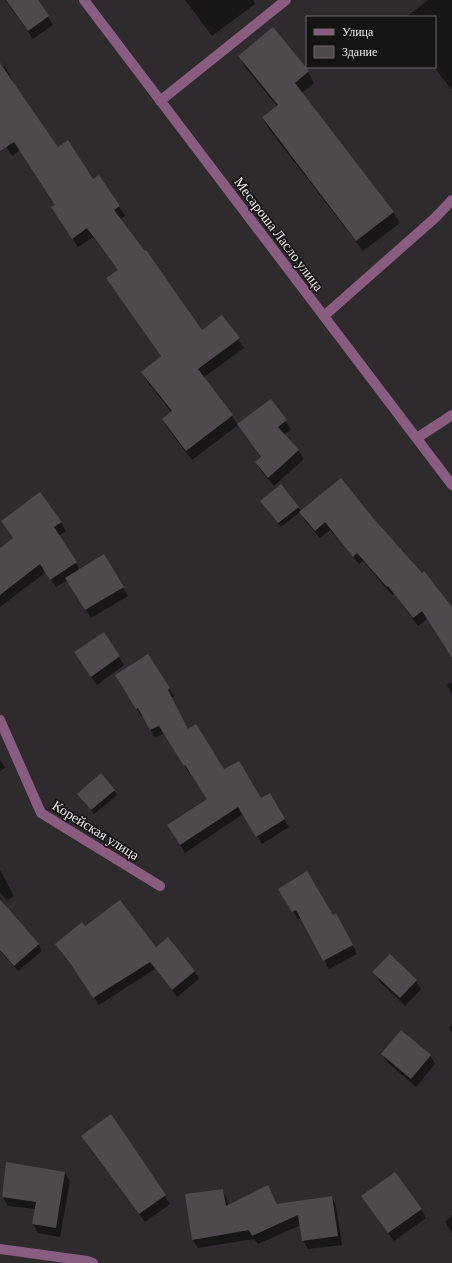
<svg xmlns="http://www.w3.org/2000/svg" width="452" height="1263" viewBox="0 0 452 1263" font-family="'Crimson Pro',serif">
<style>
.shadow{fill:#0007}
.building{fill:#4e494d}
.lines{fill:none;stroke-linecap:round;stroke-linejoin:round}
.minor{stroke:#895d80;stroke-width:10}
.labels{text-anchor:middle;dominant-baseline:central;stroke-width:3.5;stroke-linejoin:round;paint-order:stroke}
.street-label{font-size:14px;fill:#eeeaed;stroke:#161315}
</style>
<rect width="100%" height="100%" fill="#2f2a2e"/>
<g class="shadow">
<polygon points="5,0 37,0 53,25 33,39"/>
<polygon points="185,0 253,0 255,4 212,36"/>
<polygon points="428,0 452,0 452,88 451,89 434,67 435,67 435,17 406,17"/>
<polygon points="239,56 308,72 314,83 302,93 393,212 400,223 363,251 269,129 263,118 278,107 245,67"/>
<polygon points="0,64 2,67 5,66 18,91 57,148 93,180 99,176 125,216 120,219 202,331 222,316 244,348 203,378 232,416 238,425 192,460 168,429 163,420 172,413 147,381 142,372 161,356 119,271 93,237 78,247 52,208 56,205 20,150 12,156 0,137"/>
<polygon points="271,401 291,429 284,435 299,451 304,459 274,486 261,471 256,463 261,458 238,425"/>
<polygon points="264,505 298,507 301,512 373,520 452,609 452,657 427,619 418,626 394,594 392,595 363,561 359,564 330,530 320,538 305,521 300,512 281,527"/>
<polygon points="2,521 61,522 66,531 59,536 80,570 104,556 128,596 91,618 68,580 56,587 46,572 0,607 0,549 14,539"/>
<polygon points="103,633 124,665 97,685 80,661"/>
<polygon points="452,682 452,694 447,685"/>
<polygon points="121,683 169,688 174,696 171,698 188,730 224,771 261,800 269,795 289,827 262,844 243,814 185,853 168,826 208,799 191,772 189,773 165,733 155,738 143,716 142,717"/>
<polygon points="0,760 5,768 0,771"/>
<polygon points="114,790 117,795 94,814 78,794"/>
<polygon points="0,870 14,896 7,901 0,892"/>
<polygon points="280,889 333,916 341,923 357,954 329,969 302,918 298,920"/>
<polygon points="0,896 9,911 39,945 42,951 18,971 0,951"/>
<polygon points="85,927 156,948 168,939 195,972 199,979 177,997 155,969 99,1005 78,974 61,952 56,944"/>
<polygon points="390,955 416,981 421,989 405,1006 379,981 374,972"/>
<polygon points="452,1025 452,1032 449,1028"/>
<polygon points="382,1054 430,1055 435,1064 416,1087 387,1062"/>
<polygon points="111,1115 170,1204 145,1222 87,1145 82,1136"/>
<polygon points="65,1173 70,1181 60,1237 38,1233 33,1224 36,1209 8,1206 3,1197"/>
<polygon points="268,1187 278,1205 332,1197 336,1206 342,1245 308,1249 303,1241 301,1225 258,1244 254,1239 198,1248 193,1240 222,1190 227,1198 228,1205"/>
<polygon points="368,1205 421,1209 426,1218 394,1241"/>
<polygon points="452,1215 452,1233 445,1222"/>
</g>
<g class="building">
<polygon points="6,0 38,0 49,16 28,31"/>
<polygon points="273,27 309,71 295,83 394,212 356,241 262,117 278,105 238,56"/>
<polygon points="0,63 58,147 68,140 93,179 99,175 120,206 114,210 145,251 146,250 202,330 222,315 240,338 198,369 233,415 186,451 162,419 172,411 141,372 161,356 106,278 118,270 87,228 72,239 51,207 55,205 14,142 0,151"/>
<polygon points="271,399 287,420 278,427 299,450 268,478 255,462 261,457 237,424"/>
<polygon points="341,478 374,519 422,573 424,571 452,607 452,658 422,611 413,618 388,586 387,587 357,553 353,557 325,522 315,531 299,512"/>
<polygon points="281,484 299,507 278,523 260,501"/>
<polygon points="40,492 62,522 54,527 77,562 50,580 40,564 0,595 0,548 13,538 1,521"/>
<polygon points="104,554 124,587 85,610 65,578"/>
<polygon points="104,632 120,656 91,677 74,652"/>
<polygon points="148,654 170,688 168,690 188,729 196,724 224,769 239,761 261,798 270,793 285,819 256,837 238,807 180,845 167,825 207,799 185,765 184,766 159,726 150,730 138,708 136,709 115,675"/>
<polygon points="101,773 115,790 91,810 77,794"/>
<polygon points="307,871 333,915 336,913 353,945 323,961 296,910 292,912 278,889"/>
<polygon points="0,899 39,944 14,966 0,950"/>
<polygon points="120,900 156,947 168,937 195,971 172,990 150,962 93,998 72,966 55,944 82,922 85,926"/>
<polygon points="390,954 417,980 400,998 372,972"/>
<polygon points="401,1030 431,1055 411,1079 381,1054"/>
<polygon points="111,1114 166,1195 139,1214 81,1136"/>
<polygon points="6,1162 65,1172 56,1228 32,1224 36,1202 2,1197"/>
<polygon points="395,1172 422,1209 388,1233 361,1196"/>
<polygon points="268,1185 277,1204 332,1196 338,1236 302,1241 298,1215 252,1236 249,1230 192,1240 185,1194 223,1189 226,1206"/>
</g>
<g class="lines">
<g class="minor">
<polyline points="84,0 452,485"/>
<polyline points="160,101 286,0"/>
<polyline points="324,316 436,217 452,200"/>
<polyline points="417,438 452,415"/>
<polyline points="0,720 41,813 160,886"/>
<polyline points="0,1249 87,1261 93,1263"/>
</g>
</g>
<g class="labels">
<g class="street-label">
<text transform="translate(279 234) rotate(53)">Месароша Ласло улица</text>
<text transform="translate(96 830) rotate(32)">Корейская улица</text>
</g>
</g>
<rect x="306" y="16" width="130" height="52" fill="#161315" stroke="#6c696b"/>
<rect x="314" y="29" width="20" height="6" fill="#895d80" stroke="#6c696b"/>
<text x="342" y="36" font-size="12" fill="#eeeaed">Улица</text>
<rect x="314" y="46" width="20" height="12" fill="#4e494d" stroke="#6c696b"/>
<text x="342" y="56" font-size="12" fill="#eeeaed">Здание</text>
</svg>
